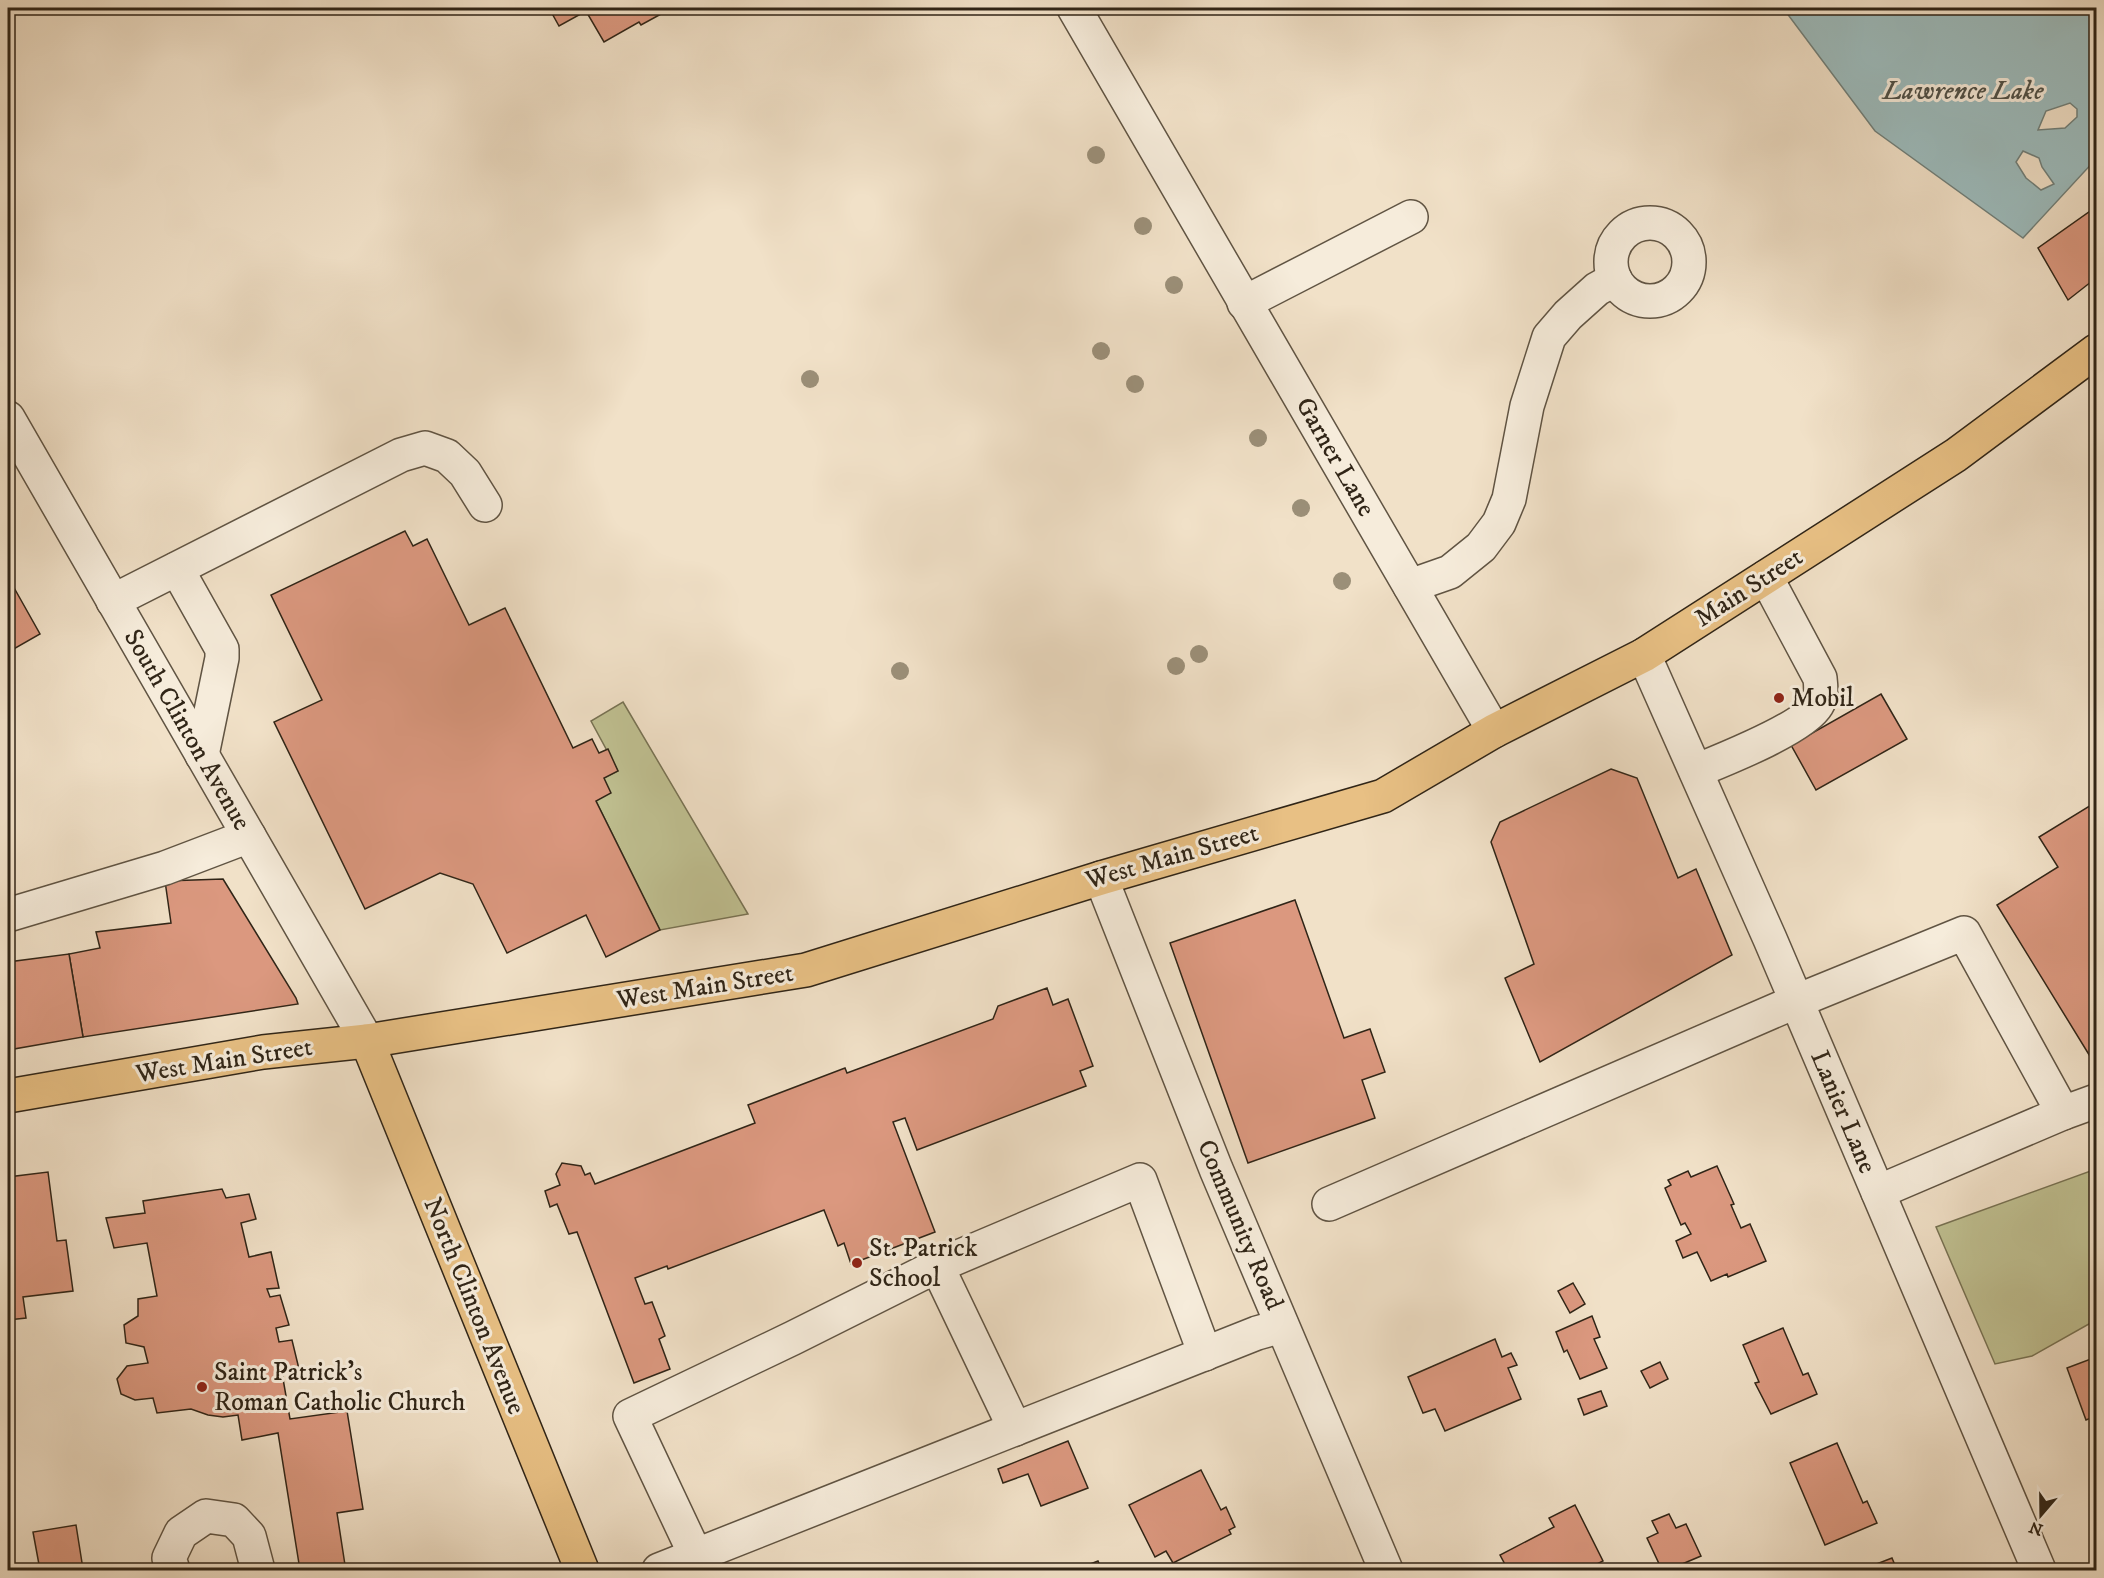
<svg xmlns="http://www.w3.org/2000/svg" width="2104" height="1578" viewBox="0 0 2104 1578" font-family="'IM FELL DW Pica',serif">
<style>
.green{fill:#c0c192;stroke:#787354;stroke-width:1.5}
.water{fill:#9dbcbd;stroke:#71807b;stroke-width:1.5;fill-rule:evenodd}
.building{fill:#db987f;stroke:#302517;stroke-width:1.5}
.lines{fill:none;stroke-linecap:round;stroke-linejoin:round}
.minor-casing{stroke:#605443;stroke-width:36}
.major-casing{stroke:#302517;stroke-width:36}
.minor{stroke:#f6ecdb;stroke-width:33}
.major{stroke:#e8c084;stroke-width:33}
.tree{fill:#9b8f78}
.poi-dot{fill:#8f2418;stroke:#f6ecdb;stroke-width:2}
.labels{text-anchor:middle;dominant-baseline:central;stroke-width:6;stroke-linejoin:round;paint-order:stroke}
.street-label{font-size:26px;fill:#302517;stroke:#f6ecdb}
.poi-label{font-size:26px;fill:#302517;stroke:#f6ecdb;text-anchor:start}
.water-label{font-size:27px;font-style:italic;fill:#515249;stroke:#f6ecdb}
</style>
<rect width="100%" height="100%" fill="#f1e1c8"/>
<filter id="stains"><feTurbulence type="fractalNoise" baseFrequency=".00333" numOctaves="4"/><feColorMatrix values="0 0 0 0 .2 0 0 0 0 .09 0 0 0 0 .02 0 0 0 .5 -.17"/></filter>
<radialGradient id="worn" r=".72"><stop offset=".6" stop-color="#630" stop-opacity="0"/><stop offset="1" stop-color="#630" stop-opacity=".3"/></radialGradient>
<g class="green">
<polygon points="623,702 748,914 660,930 596,801 604,778 618,771 591,721"/>
<polygon points="2096,1169 2096,1320 2032,1356 1995,1364 1936,1227"/>
</g>
<path class="water" d="M1783 8H2096V159L2023 238 1875 131ZM2070 103 2077 109V117L2065 128 2038 130 2046 111ZM2023 151 2039 158 2042 167 2054 184 2041 190 2026 178 2016 162Z"/>
<g class="building">
<polygon points="549,8 672,8 641,25 639,22 604,42 586,11 559,26"/>
<polygon points="2096,207 2096,278 2068,300 2038,248"/>
<polygon points="405,531 413,546 427,539 469,625 505,608 573,748 592,739 599,753 608,749 618,771 604,778 611,793 596,801 660,930 606,957 586,915 507,953 473,884 440,873 365,909 274,722 322,700 271,595"/>
<polygon points="8,577 40,634 12,650 8,641"/>
<polygon points="1881,694 1907,739 1816,790 1791,745"/>
<polygon points="1611,769 1637,778 1678,878 1696,869 1732,955 1540,1062 1505,978 1534,964 1491,842 1500,822"/>
<polygon points="2096,802 2096,1066 1997,905 2058,867 2039,837"/>
<polygon points="223,879 296,998 298,1004 83,1037 69,954 100,948 96,932 171,923 165,881"/>
<polygon points="1295,900 1344,1038 1370,1029 1385,1072 1362,1080 1375,1118 1248,1163 1170,943"/>
<polygon points="69,954 83,1037 8,1050 8,962"/>
<polygon points="1047,988 1053,1005 1068,999 1093,1066 1080,1071 1086,1086 917,1150 905,1118 893,1122 935,1232 851,1264 844,1243 838,1246 824,1210 668,1269 667,1266 635,1278 645,1304 652,1302 665,1336 659,1339 670,1369 634,1383 577,1232 569,1234 557,1204 550,1207 545,1191 560,1185 556,1174 562,1163 581,1166 585,1175 590,1173 595,1184 755,1123 748,1105 845,1068 847,1073 993,1019 998,1006"/>
<polygon points="1717,1166 1734,1204 1731,1205 1741,1228 1750,1224 1766,1261 1728,1277 1727,1274 1711,1281 1697,1252 1683,1258 1676,1241 1691,1234 1685,1223 1681,1225 1665,1188 1671,1185 1668,1180 1688,1171 1691,1177"/>
<polygon points="48,1172 57,1241 66,1240 73,1291 23,1297 26,1318 8,1320 8,1177"/>
<polygon points="222,1189 226,1198 249,1194 256,1219 241,1223 249,1257 271,1252 279,1288 267,1289 270,1297 280,1295 289,1325 276,1328 279,1342 292,1340 299,1369 282,1373 290,1419 347,1411 363,1509 337,1513 345,1565 300,1570 278,1433 242,1440 238,1415 223,1417 208,1415 191,1409 157,1413 153,1398 135,1400 121,1394 117,1379 127,1366 148,1363 144,1347 126,1343 124,1325 138,1316 138,1299 157,1296 147,1243 114,1248 106,1218 145,1213 143,1201"/>
<polygon points="1573,1283 1585,1304 1570,1313 1558,1291"/>
<polygon points="1592,1316 1600,1337 1594,1339 1607,1368 1580,1379 1567,1350 1564,1352 1556,1332"/>
<polygon points="1783,1328 1803,1375 1808,1373 1817,1394 1771,1414 1755,1383 1759,1382 1743,1345"/>
<polygon points="1495,1339 1502,1357 1511,1353 1517,1365 1508,1368 1521,1399 1445,1431 1435,1409 1423,1413 1408,1377"/>
<polygon points="2096,1357 2096,1416 2086,1420 2067,1368"/>
<polygon points="1660,1362 1668,1379 1650,1388 1641,1371"/>
<polygon points="1601,1391 1607,1406 1584,1415 1578,1399"/>
<polygon points="1068,1441 1088,1488 1041,1506 1028,1474 1003,1483 998,1469"/>
<polygon points="1837,1443 1863,1503 1867,1501 1877,1523 1825,1545 1790,1463"/>
<polygon points="1201,1470 1221,1510 1226,1507 1235,1527 1229,1530 1231,1534 1173,1563 1166,1551 1155,1557 1129,1505"/>
<polygon points="1575,1505 1603,1561 1585,1570 1502,1570 1507,1568 1500,1555 1554,1527 1549,1518"/>
<polygon points="1669,1514 1676,1528 1686,1524 1701,1556 1668,1570 1662,1570 1647,1538 1658,1533 1652,1521"/>
<polygon points="76,1525 83,1569 40,1570 33,1532"/>
<polygon points="1892,1558 1897,1570 1861,1570"/>
<polygon points="1098,1561 1102,1570 1075,1570"/>
</g>
<g class="lines">
<defs>
<g id="minor">
<polyline points="1074,8 1494,731"/>
<circle cx="1650" cy="262" r="39"/>
<polyline points="1244,303 1411,217"/>
<polyline points="8,418 367,1041"/>
<polyline points="177,569 222,649 222,658 202,755"/>
<polyline points="1410,586 1450,572 1481,547 1499,523 1509,499 1527,406 1549,337 1568,315 1597,289 1615,279"/>
<polyline points="113,601 401,455 425,448 447,456 465,473 485,505"/>
<polyline points="1644,655 1770,939 2039,1570"/>
<path d="M1696 771C1723 760 1804 728 1817 705 1822 697 1821 687 1820 678L1766 577"/>
<polyline points="1101,878 1216,1169 1386,1570"/>
<polyline points="8,915 165,868 249,836"/>
<polyline points="2063,1113 2096,1101"/>
<polyline points="1329,1204 1797,1001 1964,933 2063,1113 1878,1192"/>
<polyline points="937,1266 1140,1180 1205,1354"/>
<polyline points="696,1556 630,1416 793,1338 937,1266 1015,1429"/>
<polyline points="173,1570 169,1558 181,1533 206,1516 234,1520 249,1536 258,1570"/>
<polyline points="659,1570 1257,1333 1282,1326"/>
</g>
<g id="major">
<polyline points="367,1041 582,1570"/>
<polyline points="8,1096 263,1052 367,1041 806,970 1101,878 1383,796 1494,731 1644,655 1956,455 2096,351"/>
</g>
</defs>
<use href="#minor" class="minor-casing"/>
<use href="#major" class="major-casing"/>
<use href="#minor" class="minor"/>
<use href="#major" class="major"/>
</g>
<g class="tree">
<circle cx="1096" cy="155" r="9"/>
<circle cx="1143" cy="226" r="9"/>
<circle cx="1174" cy="285" r="9"/>
<circle cx="1101" cy="351" r="9"/>
<circle cx="810" cy="379" r="9"/>
<circle cx="1135" cy="384" r="9"/>
<circle cx="1258" cy="438" r="9"/>
<circle cx="1301" cy="508" r="9"/>
<circle cx="1342" cy="581" r="9"/>
<circle cx="1199" cy="654" r="9"/>
<circle cx="1176" cy="666" r="9"/>
<circle cx="900" cy="671" r="9"/>
</g>
<g class="poi-dot">
<circle cx="1779" cy="698" r="6"/>
<circle cx="857" cy="1263" r="6"/>
<circle cx="202" cy="1387" r="6"/>
</g>
<g class="labels">
<g class="street-label">
<text transform="translate(1335 457) rotate(60)">Garner Lane</text>
<text transform="translate(1749 588) rotate(-33)">Main Street</text>
<text transform="translate(187 730) rotate(60)">South Clinton Avenue</text>
<text transform="translate(1172 857) rotate(-16)">West Main Street</text>
<text transform="translate(705 987) rotate(-9)">West Main Street</text>
<text transform="translate(224 1061) rotate(-9)">West Main Street</text>
<text transform="translate(1843 1112) rotate(67)">Lanier Lane</text>
<text transform="translate(1240 1225) rotate(67)">Community Road</text>
<text transform="translate(474 1306) rotate(68)">North Clinton Avenue</text>
</g>
<g class="poi-label">
<text x="1791" y="698">Mobil</text>
<text x="869" y="1248">St. Patrick<tspan x="869" dy="30">School</tspan></text>
<text x="214" y="1372">Saint Patrick's<tspan x="214" dy="30">Roman Catholic Church</tspan></text>
</g>
<g class="water-label">
<text x="1963" y="91">Lawrence Lake</text>
</g>
</g>
<rect width="2104" height="1578" fill="none" stroke="#f1e1c8" stroke-width="30"/>
<rect x="9" y="9" width="2086" height="1560" fill="none" stroke="#302517" stroke-width="3"/>
<rect x="15" y="15" width="2074" height="1548" fill="none" stroke="#302517" stroke-width="1.5"/>
<g transform="translate(2041 1515) rotate(200)" stroke="#f6ecdb" stroke-width="4.5" paint-order="stroke">
<path d="M0-4.5L10 22L0 15L-10 22Z" fill="#302517"/>
<text y="-9" font-size="16" font-weight="bold" text-anchor="middle" fill="#302517">N</text>
</g>
<rect width="100%" height="100%" filter="url(#stains)"/>
<rect width="100%" height="100%" fill="url(#worn)"/>
</svg>
